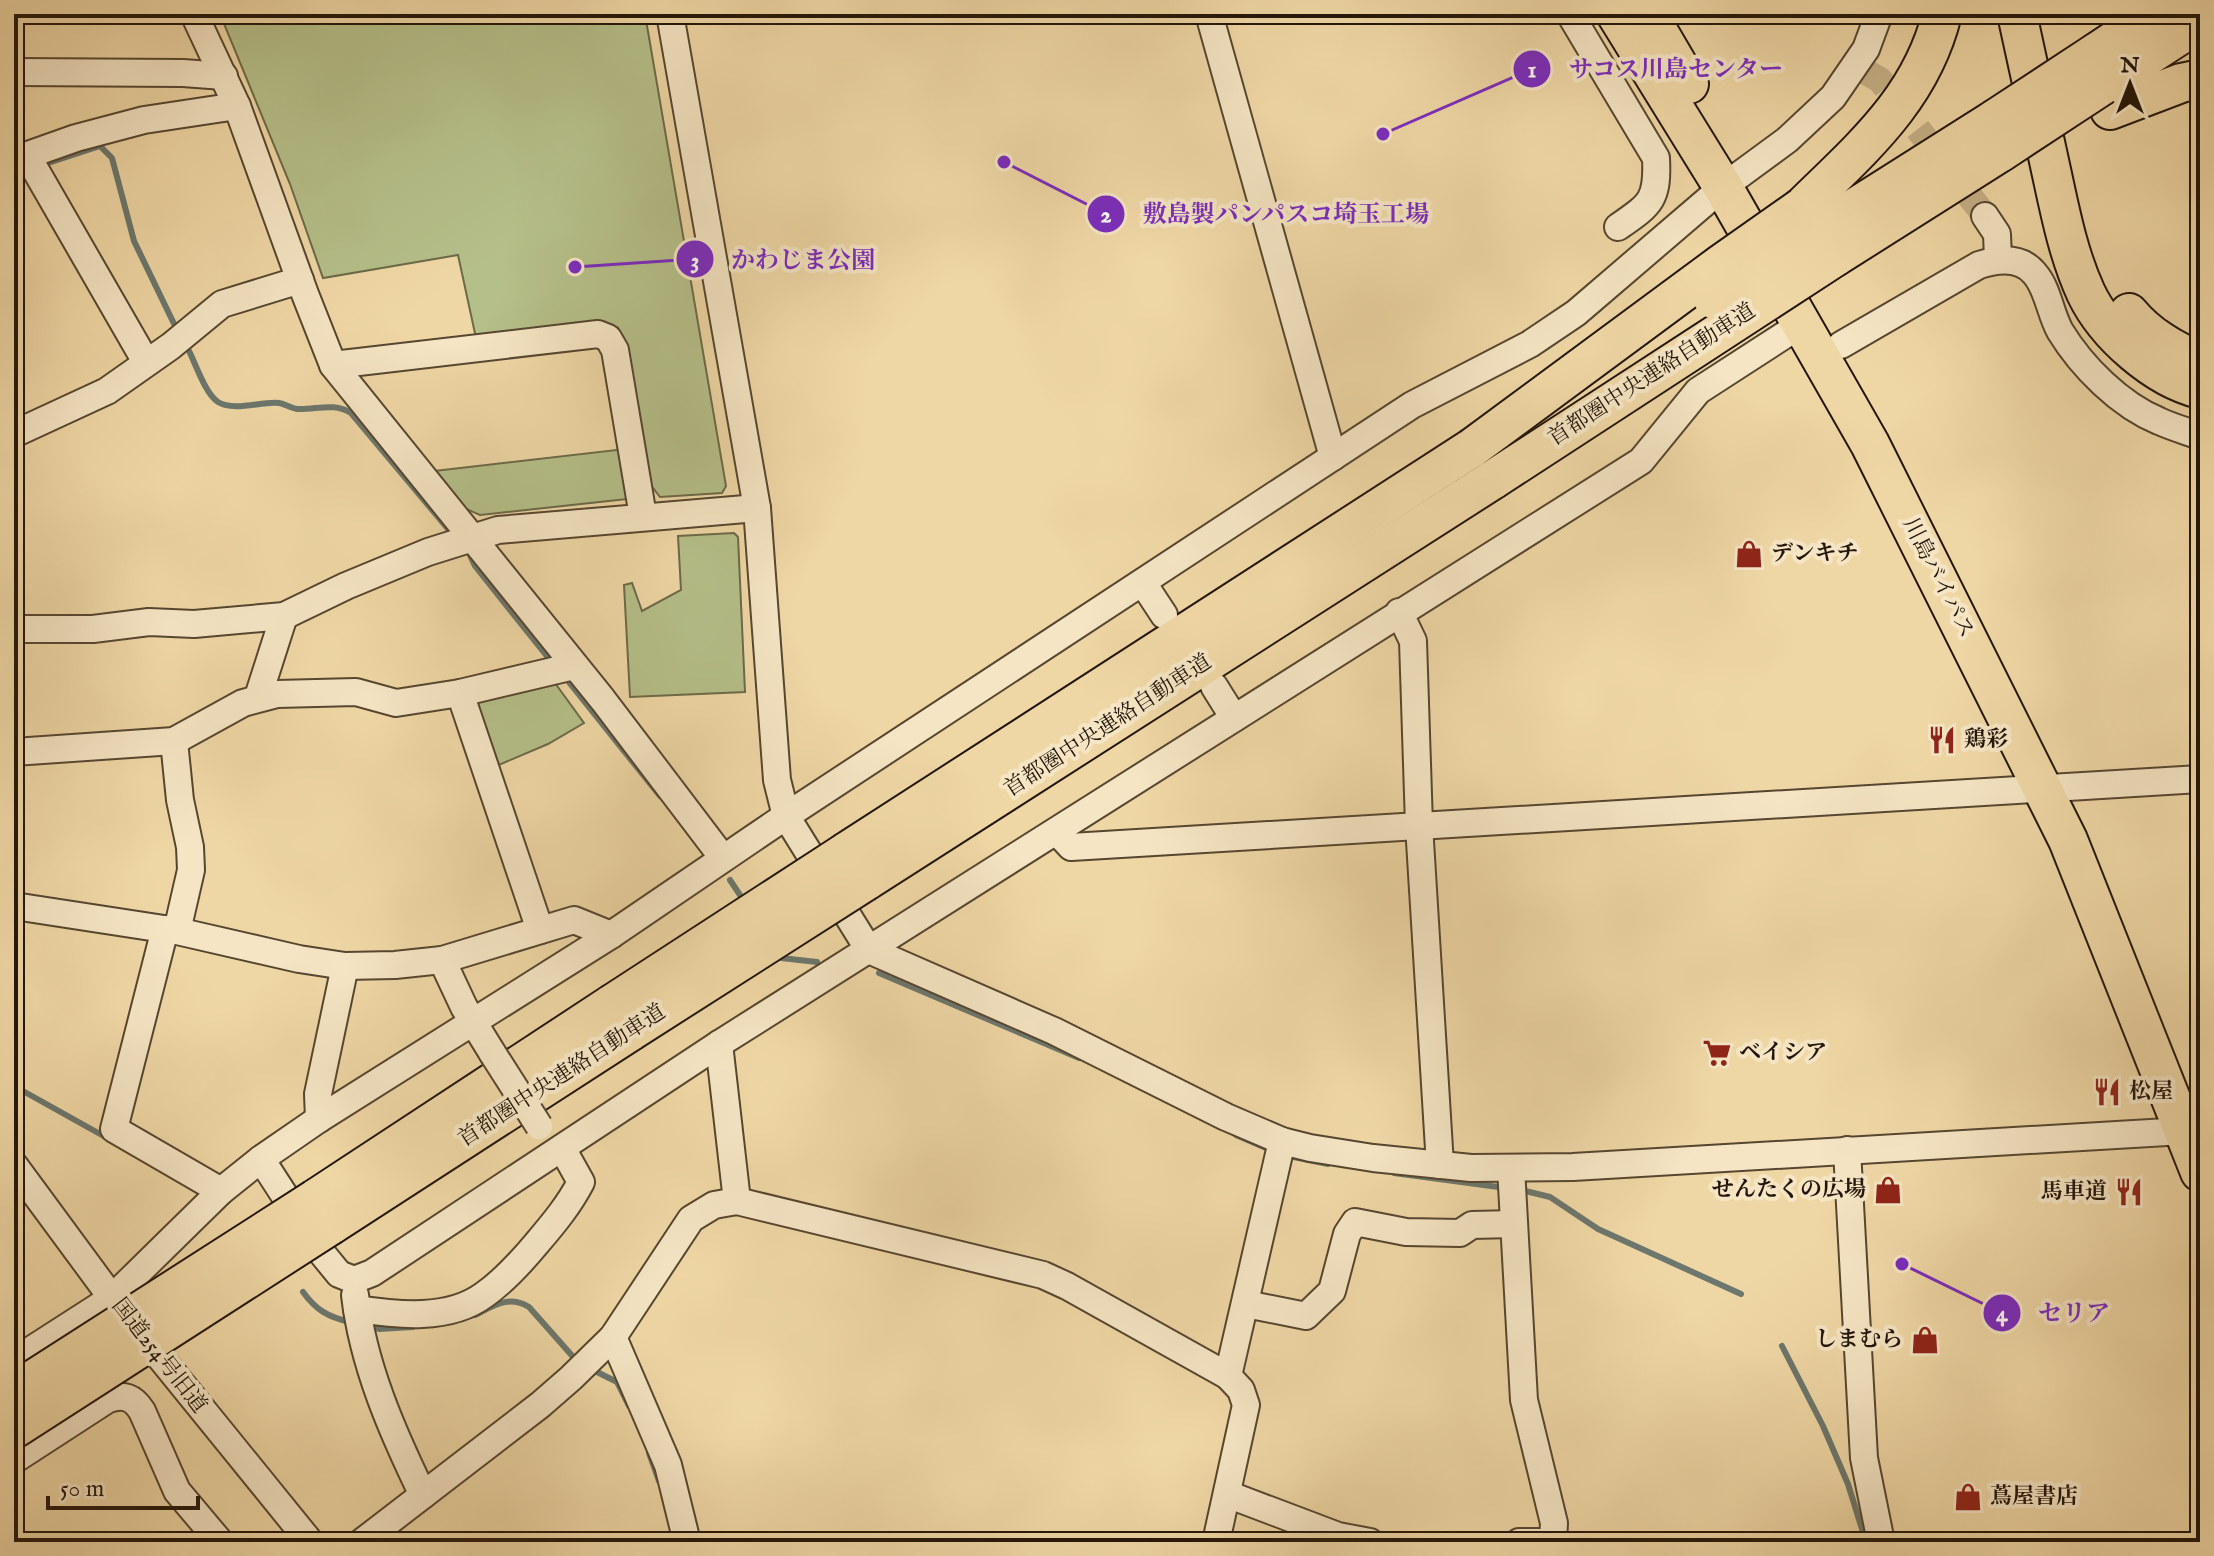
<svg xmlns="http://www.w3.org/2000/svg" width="2214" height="1556" viewBox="0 0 2214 1556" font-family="'IM FELL English','Noto Serif JP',serif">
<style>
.green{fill:#b5bf89;stroke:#6c6a49;stroke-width:2}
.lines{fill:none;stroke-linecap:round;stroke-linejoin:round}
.stream{stroke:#6c776d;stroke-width:6}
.minor-tunnel{stroke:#c6b086;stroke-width:26;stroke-dasharray:26 13;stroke-linecap:butt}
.minor-casing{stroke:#564630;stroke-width:30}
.highway-casing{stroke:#231609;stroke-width:42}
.minor{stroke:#f5e5c4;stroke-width:26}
.highway{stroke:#efd7a5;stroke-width:38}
.minor-bridge-casing{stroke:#564630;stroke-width:30;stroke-linecap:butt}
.highway-bridge-casing{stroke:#231609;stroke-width:42;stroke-linecap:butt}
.minor-bridge{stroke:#f5e5c4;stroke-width:26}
.highway-bridge{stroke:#efd7a5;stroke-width:38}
.labels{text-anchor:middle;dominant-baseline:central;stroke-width:8;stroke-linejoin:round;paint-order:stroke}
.street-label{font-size:22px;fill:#231609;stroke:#f5e5c4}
.poi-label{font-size:22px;font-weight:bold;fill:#231609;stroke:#f5e5c4;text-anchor:start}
.leader{fill:none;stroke:#7b2cbf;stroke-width:3}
.callout-dot{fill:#7b2cbf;stroke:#f5e5c4;stroke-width:3}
.mark-label{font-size:24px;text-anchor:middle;font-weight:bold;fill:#fff}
.callout-label{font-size:24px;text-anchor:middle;font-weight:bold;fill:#7b2cbf;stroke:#f5e5c4;stroke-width:8;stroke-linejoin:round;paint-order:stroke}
</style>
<rect width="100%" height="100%" fill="#efd7a5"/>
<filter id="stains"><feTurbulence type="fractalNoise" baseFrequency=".0025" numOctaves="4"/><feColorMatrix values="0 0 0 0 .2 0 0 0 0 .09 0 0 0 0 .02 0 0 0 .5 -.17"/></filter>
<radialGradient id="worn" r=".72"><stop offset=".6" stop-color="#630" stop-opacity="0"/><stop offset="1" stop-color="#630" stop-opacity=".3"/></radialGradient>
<g class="green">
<polygon points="220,14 645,14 726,486 722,493 660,497 647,480 626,344 476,338 458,255 323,278 290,184"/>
<polygon points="625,449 632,493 627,499 480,515 464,508 434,471"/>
<polygon points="734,533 738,537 745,692 630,697 624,585 632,583 642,611 681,590 678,536"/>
<polygon points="555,683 584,723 548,744 494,767 475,698"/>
</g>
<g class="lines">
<g class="stream">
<polyline points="39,166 100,146 112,158 134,241 177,330"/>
<polyline points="14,174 29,169"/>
<path d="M185 343C194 358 204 393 218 402 235 412 261 401 279 403 285 404 291 408 297 409 316 410 334 402 351 413L454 536"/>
<polyline points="469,553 475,566 554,665"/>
<polyline points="564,676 660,796"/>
<polyline points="730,880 744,901"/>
<polyline points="776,951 781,958 817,962"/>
<polyline points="879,973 1079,1058"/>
<polyline points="14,1086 109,1139"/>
<polyline points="1236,1135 1273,1151"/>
<polyline points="1284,1155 1328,1164"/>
<polyline points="1394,1173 1506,1188"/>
<polyline points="1517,1189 1550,1197 1598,1229 1741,1294"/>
<path d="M303 1292C316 1310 328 1317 350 1322"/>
<path d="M475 1315C495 1305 509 1295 529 1307L575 1359"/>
<polyline points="369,1326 379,1329 413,1327"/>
<polyline points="1782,1346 1823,1426 1848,1484 1866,1542"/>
<polyline points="595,1371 617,1382 629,1406"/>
<polyline points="649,1453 659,1481"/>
</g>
<polyline class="minor-tunnel" points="1866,72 1880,80 1985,216"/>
<defs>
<g id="minor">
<polyline points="194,14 237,106 305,294 333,365 603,700 723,858"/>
<polyline points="670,14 757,508 777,780 786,816 869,950 1054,1031 1226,1117 1282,1141 1310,1148 1373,1158 1471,1168 1573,1167 2184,1131"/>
<polyline points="1209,14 1333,457"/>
<path d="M1570 14 1656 158C1658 200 1651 204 1618 227"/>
<polyline points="14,72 183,73 224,76"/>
<polyline points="28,157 146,362"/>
<polyline points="14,160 76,138 144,120 237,106"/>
<polyline points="1985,216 1997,234 1998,259"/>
<path d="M1841 345 1979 265C1998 259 2021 256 2035 274 2048 289 2050 313 2060 331 2082 367 2120 405 2159 421 2172 427 2186 431 2200 436"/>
<polyline points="333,365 598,334 608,338 615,350 643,516"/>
<polyline points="14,434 107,391 171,346 222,304 300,280"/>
<polyline points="1143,583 1164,615"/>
<polyline points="1399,612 1413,641 1419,825 1440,1165"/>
<polyline points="14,629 93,629 149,622 194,624 284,616 346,586 428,552 498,530 757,508"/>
<polyline points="1214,686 1234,718"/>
<polyline points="460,693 540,930"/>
<polyline points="258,697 284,616"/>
<polyline points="174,741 180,800 190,847 191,870 177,931"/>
<polyline points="14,752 174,741 243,703 277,694 356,692 396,703 460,693 574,666"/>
<polyline points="1057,832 1071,847 2200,779"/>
<polyline points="14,906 177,931 299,959 345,966 395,965 442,960 574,920 611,935"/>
<polyline points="165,929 114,1129 221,1191"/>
<polyline points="442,960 464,1007 493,1054"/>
<polyline points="719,1044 737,1201"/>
<polyline points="319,1119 318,1094 345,966"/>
<polyline points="1847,1150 1864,1458 1881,1542"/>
<polyline points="261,1159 321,1252 339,1274 354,1280 372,1273 719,1044 1641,461 1698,391 1800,325"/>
<polyline points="14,1165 112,1298 310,1542"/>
<polyline points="1511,1168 1524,1400 1554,1523 1553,1542"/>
<path d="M355 1295C363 1365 392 1431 423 1495"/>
<polyline points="1246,1304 1306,1316 1332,1291 1347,1234 1355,1222 1406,1232 1460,1233 1472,1225 1514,1224"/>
<path d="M357 1309C397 1315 449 1321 484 1295 504 1281 522 1261 537 1243 554 1223 569 1205 581 1182L562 1148"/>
<polyline points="613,1337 668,1465 687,1542"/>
<polyline points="14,1361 112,1298 221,1191 261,1159 319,1119 611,935 786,816 1412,405 1530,344 1576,313 1723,187 1787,140 1833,97 1866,49 1879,14"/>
<polyline points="1228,1376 1282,1141"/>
<path d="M14 1460 108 1399C124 1394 133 1397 142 1411L177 1491 220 1542"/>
<polyline points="1227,1494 1338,1536 1370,1542"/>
<polyline points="362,1542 540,1405 571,1378 613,1337 691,1219 714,1205 737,1201 1043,1275 1067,1286 1228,1376 1241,1390 1246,1405 1216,1542"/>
<polyline points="1519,1542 1545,1542"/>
</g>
<g id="highway">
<polyline points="1616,14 1723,187 1870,444 2068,840 2200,1172"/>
<polyline points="1648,14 1689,84"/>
<path d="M2017 14C2028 66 2040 118 2051 170 2060 211 2068 254 2086 293 2106 335 2156 378 2200 389"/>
<polyline points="2097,52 2154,14"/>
<polyline points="2103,85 2200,22"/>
<polyline points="2110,110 2181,83 2200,79"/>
<path d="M1802 207C1862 148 1921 99 1942 14"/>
<polyline points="1818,231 1995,119"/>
<polyline points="1835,257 2001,152"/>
<path d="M2129 313C2148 336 2173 350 2200 362"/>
<polyline points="846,852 1472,448"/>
<polyline points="866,881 1494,479"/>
<polyline points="315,1199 612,1004"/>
<polyline points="331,1225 631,1031"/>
</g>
</defs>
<use href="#minor" class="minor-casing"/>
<use href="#highway" class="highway-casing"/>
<use href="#minor" class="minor"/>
<use href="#highway" class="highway"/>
<defs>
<polyline id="minor-bridge" points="493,1054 539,1126"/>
<g id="highway-bridge">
<polyline points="1995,119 2097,52"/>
<polyline points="2001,152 2103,85"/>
<polyline points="1713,299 1818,231"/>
<polyline points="1472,448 1721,264 1802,207"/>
<polyline points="1494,479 1835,257"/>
<polyline points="612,1004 846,852"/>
<polyline points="631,1031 866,881"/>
<polyline points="14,1392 315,1199"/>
<polyline points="14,1429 331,1225"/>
</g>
</defs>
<use href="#minor-bridge" class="minor-bridge-casing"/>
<use href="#highway-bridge" class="highway-bridge-casing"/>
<use href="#minor-bridge" class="minor-bridge"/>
<use href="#highway-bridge" class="highway-bridge"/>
</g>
<defs>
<symbol id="shop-bare" viewBox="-9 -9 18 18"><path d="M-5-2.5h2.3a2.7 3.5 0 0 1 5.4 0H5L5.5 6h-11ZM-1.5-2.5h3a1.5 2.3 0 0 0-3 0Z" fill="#8f2418" stroke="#f5e5c4" stroke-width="2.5" paint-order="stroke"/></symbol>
<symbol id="restaurant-bare" viewBox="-9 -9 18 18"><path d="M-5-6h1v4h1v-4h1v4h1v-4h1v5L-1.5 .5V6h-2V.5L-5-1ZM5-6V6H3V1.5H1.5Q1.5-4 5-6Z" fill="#8f2418" stroke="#f5e5c4" stroke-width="2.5" paint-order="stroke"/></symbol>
<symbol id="supermarket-bare" viewBox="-9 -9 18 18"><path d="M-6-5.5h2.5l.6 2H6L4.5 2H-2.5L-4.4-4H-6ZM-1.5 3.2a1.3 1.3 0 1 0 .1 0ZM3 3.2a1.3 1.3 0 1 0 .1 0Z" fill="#8f2418" stroke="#f5e5c4" stroke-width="2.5" paint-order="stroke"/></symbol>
</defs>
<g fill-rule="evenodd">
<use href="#shop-bare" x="1729" y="534" width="40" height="40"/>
<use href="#restaurant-bare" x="1922" y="720" width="40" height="40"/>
<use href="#supermarket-bare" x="1697" y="1033" width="40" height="40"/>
<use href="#restaurant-bare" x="2087" y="1072" width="40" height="40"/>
<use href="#shop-bare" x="1868" y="1170" width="40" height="40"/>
<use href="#restaurant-bare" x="2109" y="1172" width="40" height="40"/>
<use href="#shop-bare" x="1905" y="1320" width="40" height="40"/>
<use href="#shop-bare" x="1948" y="1477" width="40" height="40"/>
</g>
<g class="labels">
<g class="street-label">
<text transform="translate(1652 375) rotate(-33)">首都圏中央連絡自動車道</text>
<text transform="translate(1938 578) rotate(63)">川島バイパス</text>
<text transform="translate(1108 726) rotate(-33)">首都圏中央連絡自動車道</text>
<text transform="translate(562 1076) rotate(-33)">首都圏中央連絡自動車道</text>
<text transform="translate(159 1356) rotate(52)">国道254号旧道</text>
</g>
<g class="poi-label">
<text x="1771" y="554">デンキチ</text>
<text x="1964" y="740">鶏彩</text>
<text x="1739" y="1053">ベイシア</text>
<text x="2129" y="1092">松屋</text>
<text x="1866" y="1190" text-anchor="end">せんたくの広場</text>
<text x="2107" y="1192" text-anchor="end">馬車道</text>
<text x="1903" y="1340" text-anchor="end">しまむら</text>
<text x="1990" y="1497">蔦屋書店</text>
</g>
</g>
<path class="leader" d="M1383 134L1532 69M1004 162L1106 214M575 267L695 259M1902 1264L2002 1313"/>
<g class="callout-dot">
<circle cx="1383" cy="134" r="8"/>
<circle cx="1004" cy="162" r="8"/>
<circle cx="575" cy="267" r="8"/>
<circle cx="1902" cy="1264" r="8"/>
<circle cx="1532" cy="69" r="20"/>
<circle cx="1106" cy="214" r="20"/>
<circle cx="695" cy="259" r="20"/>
<circle cx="2002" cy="1313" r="20"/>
</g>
<g class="mark-label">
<text x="1532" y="77">1</text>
<text x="1106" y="222">2</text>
<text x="695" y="268">3</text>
<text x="2002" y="1321">4</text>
</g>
<g class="callout-label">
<text x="1676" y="77">サコス川島センター</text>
<text x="1286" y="222">敷島製パンパスコ埼玉工場</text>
<text x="803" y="268">かわじま公園</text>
<text x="2074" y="1321">セリア</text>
</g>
<rect width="2214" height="1556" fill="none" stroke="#efd7a5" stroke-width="48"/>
<rect x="16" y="16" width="2182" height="1524" fill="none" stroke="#231609" stroke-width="4"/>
<rect x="24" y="24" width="2166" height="1508" fill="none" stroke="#231609" stroke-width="2"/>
<g transform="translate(2130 84)" stroke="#f5e5c4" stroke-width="6" paint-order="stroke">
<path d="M0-6L14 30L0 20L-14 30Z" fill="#231609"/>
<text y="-12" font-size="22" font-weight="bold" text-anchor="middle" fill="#231609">N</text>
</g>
<path d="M48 1496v12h150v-12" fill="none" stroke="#231609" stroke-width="4"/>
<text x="60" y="1496" font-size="24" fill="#231609" stroke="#f5e5c4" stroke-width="6" paint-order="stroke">50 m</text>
<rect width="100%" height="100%" filter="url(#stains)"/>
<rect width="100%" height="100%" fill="url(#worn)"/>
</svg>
